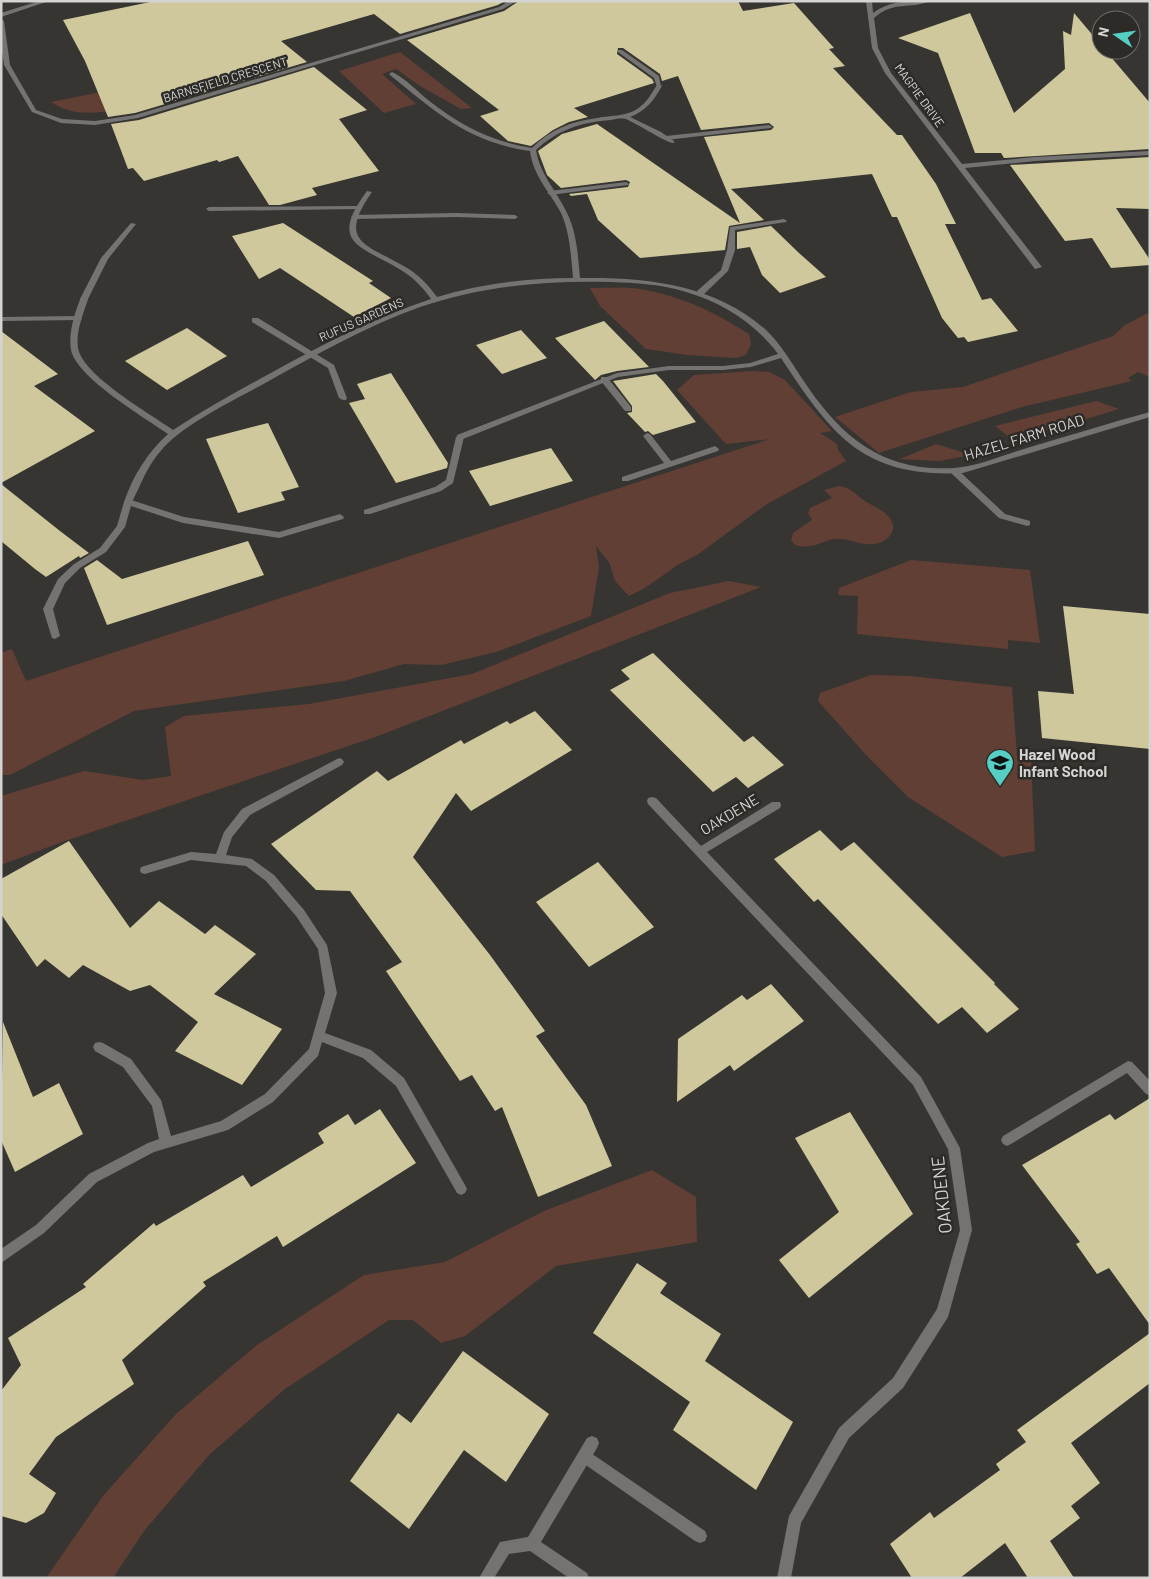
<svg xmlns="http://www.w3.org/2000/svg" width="1151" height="1579" viewBox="0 0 1151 1579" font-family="Barlow,sans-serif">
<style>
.green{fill:#623f35}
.building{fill:#cec89c}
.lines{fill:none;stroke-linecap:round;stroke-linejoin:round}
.lane{fill:#757372;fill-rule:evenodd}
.street{fill:#757372;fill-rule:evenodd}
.labels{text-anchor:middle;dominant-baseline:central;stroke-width:5;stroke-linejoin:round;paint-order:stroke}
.far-street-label{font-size:12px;fill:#d5d4d2;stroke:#2d2b27}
.street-label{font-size:15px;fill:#d5d4d2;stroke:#2d2b27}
.poi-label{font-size:15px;font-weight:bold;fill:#d5d4d2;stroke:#2d2b27;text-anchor:start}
.near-street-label{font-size:18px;fill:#d5d4d2;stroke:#2d2b27}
</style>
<rect width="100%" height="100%" fill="#373531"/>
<g class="green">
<polygon points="400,52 472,108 461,109 420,86 396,69 382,74 416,104 384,113 339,71"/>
<path d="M220 68 119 109C95 114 71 116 51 102Z"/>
<path d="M590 288C604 288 618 287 632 288 675 293 713 311 749 334L751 344 746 355 736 358 688 355 646 349 600 306Z"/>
<polygon points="1150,312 1150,377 1138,372 1128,378 1132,381 1022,407 879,453 835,417 911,392 963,387 1113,336 1125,325"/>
<polygon points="753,371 769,372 785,380 832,431 820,433 837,444 838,450 846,461 767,504 697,555 679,564 645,588 629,596 615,581 610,564 596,546 599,567 591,616 496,652 441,665 404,664 344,681 134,711 10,775 1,775 1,653 12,649 26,681 770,439 726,444 677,390 694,375"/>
<polygon points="1096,401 1119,409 1014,441 995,426"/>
<polygon points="936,444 971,455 940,461 900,459"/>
<path d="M839 486C852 488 856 495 865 501 872 506 882 509 888 516 900 529 889 542 874 544 862 546 851 539 840 539 824 537 818 551 795 545L791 540 793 533 812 520 808 513 810 508 832 498 824 490Z"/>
<polygon points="911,560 1030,570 1040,643 1008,640 1008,649 857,634 858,596 838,595 839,588"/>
<polygon points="729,581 761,587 378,736 59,843 1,865 1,796 84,771 143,780 171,776 165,727 184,716 309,704 472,674 670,593"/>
<polygon points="871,675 910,676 1012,687 1017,756 1031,759 1035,851 1002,857 908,797 868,757 818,701 820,693"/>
<polygon points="652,1170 696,1197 697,1242 556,1266 465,1336 441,1343 413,1320 389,1320 285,1389 210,1454 144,1531 113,1578 46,1578 103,1496 176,1414 257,1345 364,1275 445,1262 544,1211"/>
</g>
<g class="building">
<polygon points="155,1 505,1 498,5 400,34 374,14 281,41 307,62 135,113 108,117 85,61 63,20"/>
<polygon points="519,1 738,1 743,11 794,3 834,48 829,49 845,66 833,68 897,135 902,135 936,184 956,224 945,224 982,300 991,298 1018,331 968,342 964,337 958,338 942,318 897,217 892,217 872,174 731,189 764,220 729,226 725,250 640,258 598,220 587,194 571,196 569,194 628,187 630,182 626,180 561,188 547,175 538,151 562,134 597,124 740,223 704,137 771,130 774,127 769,123 701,130 678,76 662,81 660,74 623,48 618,48 617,54 652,79 654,83 574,108 588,117 569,122 553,130 531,146 508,141 480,116 499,110 407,40 504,11"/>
<polygon points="970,13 1014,113 1065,69 1063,31 1071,35 1074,13 1101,45 1101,50 1105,50 1150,103 1150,149 1004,158 1001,153 975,153 938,53 898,38"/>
<polygon points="314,67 367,110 339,119 379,171 312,188 317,195 280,205 269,205 238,156 219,162 217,160 144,181 133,168 128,169 111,124 139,120"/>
<polygon points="1150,157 1150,209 1116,208 1150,260 1150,265 1111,268 1092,238 1065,241 1010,165"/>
<polygon points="283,223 373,281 369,283 391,298 354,317 280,268 259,279 232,236"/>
<polygon points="771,226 799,253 826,277 780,293 762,275 750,247 737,249 737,232"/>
<polygon points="604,321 649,367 617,371 601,375 595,380 555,338"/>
<polygon points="187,328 227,356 167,390 125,361"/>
<polygon points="521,330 547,358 502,374 476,345"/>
<polygon points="1,331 58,374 34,386 95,431 1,483"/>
<polygon points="391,373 448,463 447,468 396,483 349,403 365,399 357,384"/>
<polygon points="656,374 663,381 696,422 653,435 648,431 645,432 627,413 632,412 632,406 613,381"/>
<polygon points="268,423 299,487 281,492 285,500 238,513 206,439"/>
<polygon points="551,448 573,481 490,506 469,471"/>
<polygon points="1,484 60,531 89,553 80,558 79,556 46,577 35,569 1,541"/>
<polygon points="248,541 264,575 107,625 84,568 97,560 122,579"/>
<polygon points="1063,606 1150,614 1150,749 1042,738 1038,691 1074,694"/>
<polygon points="653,653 744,742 753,736 784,765 748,788 736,777 713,792 610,690 630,679 621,670"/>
<polygon points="535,711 572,750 471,811 456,793 413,857 490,955 545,1031 536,1036 586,1105 612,1166 538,1197 502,1107 495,1111 472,1075 460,1081 386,971 402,962 350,891 316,890 271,844 377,771 388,781 461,740 464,744 507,721 510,724"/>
<polygon points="820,830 841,851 854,842 995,983 994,984 1019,1009 987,1033 962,1007 938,1024 818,899 814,902 774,859"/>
<polygon points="69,841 130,928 159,901 205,934 215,925 256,954 214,994 282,1029 242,1085 175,1051 198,1022 150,985 130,991 83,965 69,978 45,959 37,967 1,914 1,879"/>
<polygon points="598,862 654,927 589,967 536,902"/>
<polygon points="771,984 804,1021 734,1071 730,1065 677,1102 678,1039 742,995 747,1000"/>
<polygon points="3,1022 33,1097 59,1083 83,1134 15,1172 1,1140"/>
<polygon points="1150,1098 1150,1325 1109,1268 1097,1274 1076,1244 1080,1242 1022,1165 1110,1114 1115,1120"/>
<polygon points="380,1109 416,1163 283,1247 277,1236 203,1282 206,1286 122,1360 134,1384 56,1437 29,1474 56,1493 44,1513 26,1523 1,1516 1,1391 21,1365 8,1338 86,1287 83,1284 154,1223 156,1226 243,1175 251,1187 324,1143 318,1133 348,1114 355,1125"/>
<polygon points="850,1112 913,1214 809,1298 779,1260 839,1212 795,1138"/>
<polygon points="637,1263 667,1283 660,1293 721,1334 705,1361 793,1422 756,1490 673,1430 690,1402 593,1333"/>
<polygon points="1150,1333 1150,1383 1071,1443 1100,1483 1071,1506 1080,1518 1050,1541 1074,1578 1028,1578 1005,1543 960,1578 912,1578 890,1544 930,1512 934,1518 1000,1470 996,1464 1026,1442 1017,1430"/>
<polygon points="463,1351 549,1414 506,1482 464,1450 409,1529 350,1481 398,1413 411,1423"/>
</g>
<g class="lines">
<g class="lane">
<polygon points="618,50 622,50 659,76 661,87 657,87 654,78 618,52"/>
<polygon points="769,125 772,127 771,128 666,140 663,138 666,136"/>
<polygon points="626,182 629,184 628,185 550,195 547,193 550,191"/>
<polygon points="357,206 359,207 359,209 209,211 206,209 209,207"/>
<polygon points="456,213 515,215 518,217 515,219 456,217 354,219 351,217 354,215"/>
<polygon points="784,219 787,221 786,222 735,230 735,250 728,271 703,295 697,295 697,291 721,270 727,250 730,227"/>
<polygon points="131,223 136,224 108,259 87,301 81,301 80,299 101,258"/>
<polygon points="78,316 82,318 81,320 1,321 1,317"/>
<polygon points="252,318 258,318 334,365 347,398 346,400 343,400 339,398 328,368 252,322"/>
<polygon points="601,377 607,377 631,407 631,411 625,411 601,381"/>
<polygon points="647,433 650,434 671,461 715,446 719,449 718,451 628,481 622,481 622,477 664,463 643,436"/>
<polygon points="460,434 464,437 453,483 441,491 370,514 364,514 364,510 435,487 446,480 456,437"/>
<polygon points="954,468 957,469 1005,514 1030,521 1030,525 1027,526 999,518 951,473 950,471"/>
<polygon points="128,499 184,517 279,532 340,514 344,517 343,519 279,538 183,523 131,506 125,527 106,552 80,568 65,583 53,609 60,636 55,639 52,638 43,609 58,579 74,564 100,548 117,526 124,502"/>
<polygon points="1128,1061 1132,1062 1150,1081 1150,1095 1146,1094 1127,1073 1011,1144 1007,1146 1003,1144 1001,1140 1003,1136"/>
<polygon points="585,1449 705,1531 707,1536 705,1541 700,1543 695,1541 580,1461 578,1456 580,1451"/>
</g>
<g class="street">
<polygon points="39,1 49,1 1,17 1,13"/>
<polygon points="509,1 517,1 503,9 138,118 95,125 61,123 32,112 4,65 1,44 1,19 4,21 10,65 36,110 62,119 95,121 135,115 499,7"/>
<path d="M866 1H872L873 13C890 0 910 1 930 1 910 10 894 0 874 18L878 48 891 73 962 164 1035 157 1150 151V155L1035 161 965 168 1042 267 1035 269 885 73 872 48Z"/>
<path d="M392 72C405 78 417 91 428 100 461 126 490 141 532 148 549 130 572 121 597 118 612 115 629 117 641 106 648 101 652 92 657 85H661L662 86C654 100 646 111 630 117L661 132 674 141V143C668 144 636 123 626 119 621 118 615 119 611 120 582 122 557 130 536 150 540 175 557 191 567 213 577 233 578 256 580 278 647 277 713 284 765 329 781 344 791 362 803 380 835 428 871 464 931 468 941 468 952 469 962 467 981 465 1007 454 1027 448 1068 436 1109 423 1150 412V417L963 473C862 478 832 435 781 358L751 367 723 370H669L618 377 463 439H457V435L617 373 669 366H723L750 363 778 354C756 324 722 302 686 292 661 284 636 283 611 282 546 280 482 286 420 307 367 326 317 354 267 382 238 398 192 420 168 443 147 464 144 479 131 504H125L124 502C133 476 147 453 168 434 144 417 77 378 71 350 68 333 75 312 81 297L88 299C83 315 74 335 79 352 89 379 149 413 173 430 204 410 236 392 269 374 321 345 374 318 431 299 424 289 415 279 404 272 364 246 326 246 367 191L372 192C336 243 367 244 407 268 419 275 429 286 437 297 481 284 527 278 573 278 571 256 570 233 561 213 550 192 533 176 530 151 468 142 437 113 390 75L389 74Z"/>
<polygon points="339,758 342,759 344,762 342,765 250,815 232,837 226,855 252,859 274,875 304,910 327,945 337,993 325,1033 371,1050 404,1078 465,1185 467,1189 465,1193 461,1195 457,1193 396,1086 363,1058 322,1042 318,1056 273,1102 228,1130 154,1152 97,1182 44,1233 1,1263 1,1249 36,1225 89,1174 148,1143 159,1139 152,1106 123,1067 95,1051 93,1047 95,1043 99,1042 103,1043 131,1059 161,1100 171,1136 221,1121 265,1094 309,1049 325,993 318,949 296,916 266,881 246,866 191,860 145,874 141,873 140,870 141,867 191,852 216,854 224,832 242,809"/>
<polygon points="652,797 656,798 701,846 772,802 780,802 781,805 780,808 707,852 921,1077 960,1148 972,1230 948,1317 903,1388 849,1438 801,1523 791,1578 777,1578 789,1516 839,1428 893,1378 937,1309 960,1230 948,1149 913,1085 648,804 647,801 648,798"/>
<polygon points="592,1436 597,1438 599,1443 597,1448 541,1542 587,1573 589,1578 569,1578 530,1551 509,1554 494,1578 479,1578 500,1542 528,1537 587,1438"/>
</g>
</g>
<defs>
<symbol id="school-pin" viewBox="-11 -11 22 30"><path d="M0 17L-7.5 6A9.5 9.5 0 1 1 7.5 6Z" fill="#56cec3" stroke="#2d2b27"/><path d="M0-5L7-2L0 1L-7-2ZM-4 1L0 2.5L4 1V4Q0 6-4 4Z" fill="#111"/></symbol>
</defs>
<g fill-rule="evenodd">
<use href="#school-pin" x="984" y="747" width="32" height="43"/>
</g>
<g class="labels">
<g class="far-street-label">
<text transform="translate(225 79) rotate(-17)">BARNSFIELD CRESCENT</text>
<text transform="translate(920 95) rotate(54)">MAGPIE DRIVE</text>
<text transform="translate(361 319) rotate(-24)">RUFUS GARDENS</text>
</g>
<g class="street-label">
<text transform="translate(1024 437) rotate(-17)">HAZEL FARM ROAD</text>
<text transform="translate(729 814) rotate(-31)">OAKDENE</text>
</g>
<g class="poi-label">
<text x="1019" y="754">Hazel Wood<tspan x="1019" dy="17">Infant School</tspan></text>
</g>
<g class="near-street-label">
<text transform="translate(941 1195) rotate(-96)">OAKDENE</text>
</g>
</g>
<rect width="1151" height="1579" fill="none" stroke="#d5d4d2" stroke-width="5"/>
<g transform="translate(1116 35) rotate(283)"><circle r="24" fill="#2d2b27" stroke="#706f6b"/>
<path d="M0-4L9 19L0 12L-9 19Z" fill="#56cec3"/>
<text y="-8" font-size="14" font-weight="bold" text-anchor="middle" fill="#d5d4d2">N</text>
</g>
</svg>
